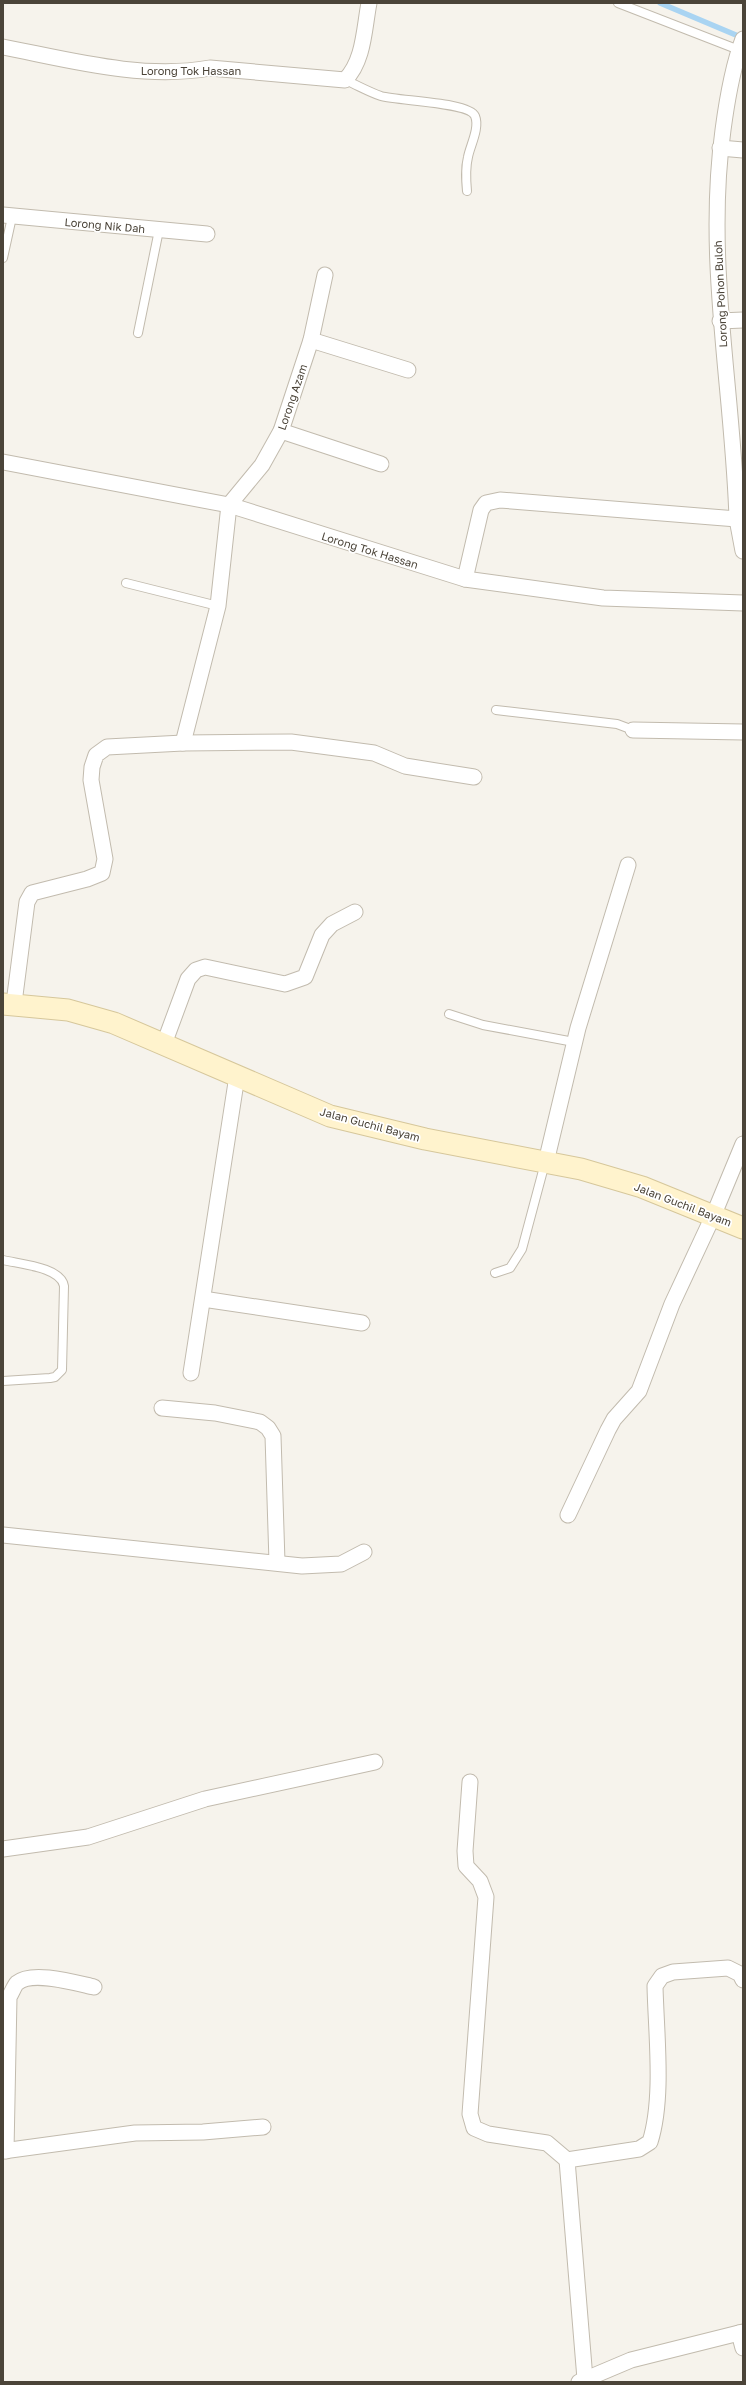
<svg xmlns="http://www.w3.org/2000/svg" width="746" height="2385" viewBox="0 0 746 2385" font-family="'Golos Text',sans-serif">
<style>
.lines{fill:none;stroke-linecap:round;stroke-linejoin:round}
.stream{stroke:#a9d4f2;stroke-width:5.5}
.service-casing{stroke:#c2bbae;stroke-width:10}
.minor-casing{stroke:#c2bbae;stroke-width:17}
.secondary-casing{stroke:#d6c79b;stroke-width:23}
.service{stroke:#fff;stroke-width:8}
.minor{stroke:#fff;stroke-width:15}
.secondary{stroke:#fff3cd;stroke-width:21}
.labels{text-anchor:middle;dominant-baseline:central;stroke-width:3.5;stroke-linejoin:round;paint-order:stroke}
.street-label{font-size:11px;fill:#4b4439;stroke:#fff}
</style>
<rect width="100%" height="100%" fill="#f6f3ec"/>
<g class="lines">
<polyline class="stream" points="660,3 743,38"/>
<defs>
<g id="service">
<polyline points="618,3 739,50"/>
<path d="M345 80C357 85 369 92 381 96 398 101 469 102 475 116 480 128 470 146 468 157 465 169 466 180 467 191"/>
<polyline points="3,258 12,217"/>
<polyline points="138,333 159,230"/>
<polyline points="126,583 218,606"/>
<polyline points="496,710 617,724 633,730"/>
<polyline points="449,1014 483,1025 574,1042"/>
<path d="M3 1260C19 1264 61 1267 64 1286L62 1370 55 1377 50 1378 3 1381"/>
<polyline points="495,1273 510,1268 522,1249 545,1163"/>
</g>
<g id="minor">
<path d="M743 39C732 68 727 100 723 130 705 261 733 389 737 519L743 551"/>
<path d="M3 47C70 60 142 80 210 68L345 80C364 61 364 29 369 3"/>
<polyline points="720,148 743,150"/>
<polyline points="3,215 207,234"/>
<polyline points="720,321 743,320"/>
<polyline points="311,340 408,370"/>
<polyline points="281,431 381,464"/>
<polyline points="3,462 229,505 465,579 603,598 743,603"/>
<polyline points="465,579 481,510 486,503 500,500 737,519"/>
<polyline points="633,730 743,732"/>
<polyline points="183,743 218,606 229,505 262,465 281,431 311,340 325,275"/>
<polyline points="14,1003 27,902 32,893 87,879 102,873 105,859 91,780 92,767 96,755 107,747 183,743 291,742 374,753 405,766 474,777"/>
<polyline points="164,1044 188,979 196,970 205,967 285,984 305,977 322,935 332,924 355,912"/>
<polyline points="546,1162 578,1028 628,865"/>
<polyline points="203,1299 362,1323"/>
<polyline points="191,1373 237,1076"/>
<polyline points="162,1408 215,1413 260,1422 268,1428 273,1436 277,1562"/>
<polyline points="568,1515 608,1430 614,1419 639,1391 672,1304 714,1214 743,1144"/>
<polyline points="3,1535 302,1566 341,1564 364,1552"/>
<polyline points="470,1782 465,1851 466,1866 480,1881 486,1897 470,2114 474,2128 488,2134 547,2143 567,2160"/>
<polyline points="3,1849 88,1837 205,1799 375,1762"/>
<polyline points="3,2151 135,2133 203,2132 263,2127"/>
<path d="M6 2151 9 1997C12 1993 14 1986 17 1983 32 1970 76 1983 94 1987"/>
<polyline points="739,2333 743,2348"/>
<path d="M585 2379 567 2160 639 2149 650 2142C664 2098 656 2033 655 1986L662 1976 673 1972 728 1968 740 1974 743 1980"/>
<polyline points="579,2382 631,2360 743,2332"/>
</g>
<polyline id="secondary" points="3,1004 68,1010 114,1023 330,1116 425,1139 581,1169 642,1187 743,1228"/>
</defs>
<use href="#service" class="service-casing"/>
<use href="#minor" class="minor-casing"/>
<use href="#secondary" class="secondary-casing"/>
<use href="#service" class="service"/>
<use href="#minor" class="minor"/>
<use href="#secondary" class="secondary"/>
</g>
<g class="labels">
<g class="street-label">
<text x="191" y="70">Lorong Tok Hassan</text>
<text transform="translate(105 225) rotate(5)">Lorong Nik Dah</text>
<text transform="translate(720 294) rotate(-93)">Lorong Pohon Buloh</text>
<text transform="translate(292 397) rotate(-71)">Lorong Azam</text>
<text transform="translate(370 550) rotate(17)">Lorong Tok Hassan</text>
<text transform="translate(370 1124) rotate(15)">Jalan Guchil Bayam</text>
<text transform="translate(683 1204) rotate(21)">Jalan Guchil Bayam</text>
</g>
</g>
<rect width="746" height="2385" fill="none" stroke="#4b4439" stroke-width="8"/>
</svg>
